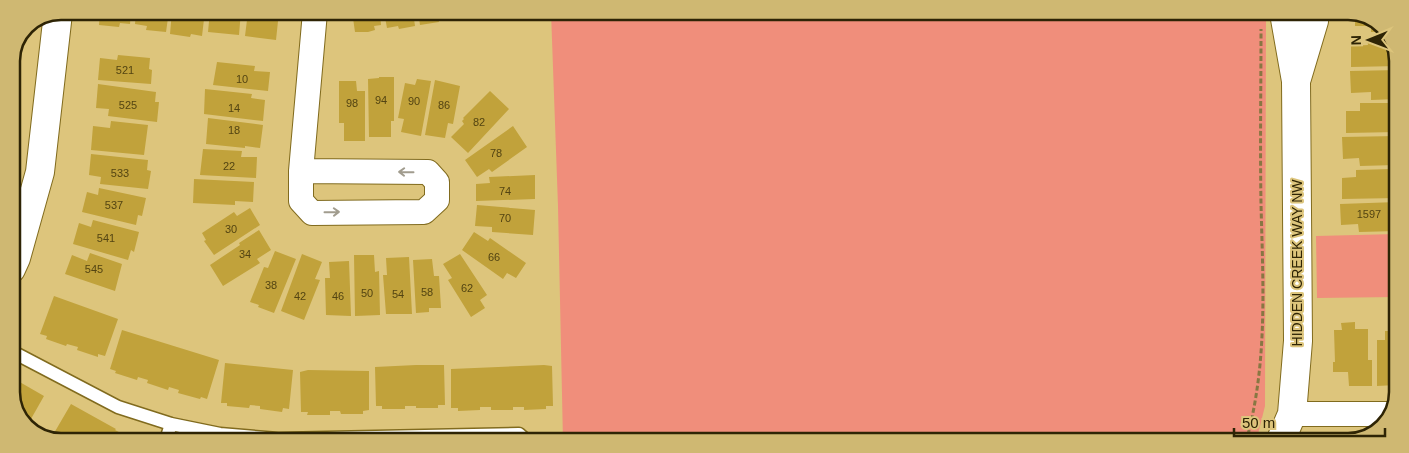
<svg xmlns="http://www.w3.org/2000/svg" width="1409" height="453" font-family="Arial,sans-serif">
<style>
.green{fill:#f08e7b}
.building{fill:#c1a23b}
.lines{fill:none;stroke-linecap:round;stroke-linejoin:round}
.lane-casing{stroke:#816b1e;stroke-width:15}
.street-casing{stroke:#816b1e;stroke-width:26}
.secondary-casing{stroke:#816b1e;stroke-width:30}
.path{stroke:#887742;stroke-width:3;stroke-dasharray:5 2.5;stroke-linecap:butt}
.lane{stroke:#fff;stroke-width:12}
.street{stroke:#fff;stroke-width:24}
.secondary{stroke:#fff;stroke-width:28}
.oneway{stroke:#a19c8e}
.labels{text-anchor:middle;stroke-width:4;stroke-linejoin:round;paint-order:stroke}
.number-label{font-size:11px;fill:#534412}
.street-label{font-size:14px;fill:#2e2405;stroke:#ddc57c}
.rim{fill:none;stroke:#2e2405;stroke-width:2.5}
</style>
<rect width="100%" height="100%" fill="#ddc57c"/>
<path class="green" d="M551,12L1266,13L1265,406L1256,442L563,441L558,206Z
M1397,234L1396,297L1317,298L1316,236Z"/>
<path class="building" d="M100,11H131L130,24L120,23L119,27L99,25Z
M136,11H169L166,32L146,30L147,26L135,24Z
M172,11H205L202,36L191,34L190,37L170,34Z
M210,11H241L239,35L208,32Z
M248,12H279L276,40L245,36Z
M348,12H380L381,25L374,26L375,30L368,32H355L353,18H349Z
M384,12H413L415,26L399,29L398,26L387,28Z
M418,12H448L449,16L438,18L439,22L420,25Z
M451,12H480L481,17L463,20L462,16L452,17Z
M1355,13H1361L1386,29L1387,32H1371V26H1355Z
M1367,37H1389L1398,58V66L1351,67V46L1368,45Z
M118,55L150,58L149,69L152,70L151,84L98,80L100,58L117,60Z
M217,62L255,66L254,71L270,72L268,91L213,85Z
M1398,70L1397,99L1371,100V92L1351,93L1350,71Z
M379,77H394V121H391V137H369L368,79L379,78Z
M417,79L431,81L421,136L401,132L404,119L398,118L405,83L415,85Z
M435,80L460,86L453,124L448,123L445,138L425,135Z
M339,81H356L357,91H365V141H344V123H339Z
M98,84L156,92L155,102H159L157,122L108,116L109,109L96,108Z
M205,89L252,94L251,98L265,100L263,121L204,114Z
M490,91L509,109L468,153L451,137L464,124L462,121L464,119L463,118Z
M1360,103H1397V132L1346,133V111H1360Z
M208,118L263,125L260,148L245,146V148L206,144Z
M111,121L148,125L144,155L91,150L93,126L110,128Z
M513,126L527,147L492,172L489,169L477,177L465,160Z
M1397,136L1396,165L1360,166L1359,158L1343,159L1342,137Z
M203,149L242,151L241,157H257L256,178L200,175Z
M91,154L148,160L147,170L151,171L148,189L100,184L101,177L89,175Z
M1392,169V184H1397V198L1342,199V178L1356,177V170Z
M535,175V199L476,201V184L490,183L489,177Z
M194,179L254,182L253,202L235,201V205L193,203Z
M99,188L146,198L142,216L138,215L136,225L82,212L87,192L98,195Z
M1397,202V231L1359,232L1358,224L1341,225L1340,204Z
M477,205L535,210L533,235L492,232V227L475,226Z
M250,208L260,225L214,255L204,241L206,240L202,233L234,212L237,216Z
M93,220L139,232L134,252L131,250L128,260L73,244L79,223L91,227Z
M259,230L271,250L257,259L260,263L223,286L210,265L240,245L239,243Z
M474,232L488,241L490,238L526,263L516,278L507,273L503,279L462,250Z
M275,251L296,259L274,313L258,307L259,305L250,302L264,267L268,268Z
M90,253L122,264L115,291L65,274L72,255L87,261Z
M302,254L322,262L315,279L320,280L304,320L281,311Z
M460,254L487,295L480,300L485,308L471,317L448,280L452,278L443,264Z
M354,255H374L375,272L379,271L380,315L355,316Z
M409,257L412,314H386L383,275H387L386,258Z
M432,259L434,276H439L441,308H429V312L416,313L413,260Z
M349,261L351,316L326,315L325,278H330L329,262Z
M54,296L118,319L105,356L98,354V357L77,350L78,347L67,344L66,346L46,339L47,336L40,334Z
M1355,322V329H1368V360H1372V386H1349L1348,372H1333V362H1335L1334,330H1342L1341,323Z
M122,330L219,360L207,399L201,397L200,399L178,393L179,390L169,387L168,390L147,383L148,380L138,377L137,380L115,373L116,371L110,369Z
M1385,331H1396V385L1377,386V340H1385Z
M225,363L293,370L289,409L283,408L282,412L260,409V406L250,405L249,408L227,406V403H221Z
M416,365H444L445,405H438V408H416V406H405V409H382V406H376L375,367Z
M544,365L552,366L553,406H546V409L524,410V407H513V410H491V407H480V410L458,411V408H451V369Z
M308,370L369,371V410L363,411V414H341L340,411H330V415H307L308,412H301L300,372Z
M11,377L44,396L27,426L22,422L11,395Z
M71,404L116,429L115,430L134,440H50Z"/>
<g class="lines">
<g class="lane-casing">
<path id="lane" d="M11,351L118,407L171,424L220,434L278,439L519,434L527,441
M166,440L171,424"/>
</g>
<g class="street-casing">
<path id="street" d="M301,171L428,172L437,182V200L424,212L312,213L301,201V171L315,12
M1292,414H1390"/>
</g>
<g class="secondary-casing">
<path id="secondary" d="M1297,78L1314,21L1315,13
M11,269L16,258L40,172L58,13
M1280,442L1292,414L1298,341L1296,81L1284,13"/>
</g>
<path class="path" d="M1246,442C1268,363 1263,285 1261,204C1260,145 1261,87 1261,29"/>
<use href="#lane" class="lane"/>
<use href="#street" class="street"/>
<use href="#secondary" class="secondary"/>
</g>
<defs><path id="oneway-shaft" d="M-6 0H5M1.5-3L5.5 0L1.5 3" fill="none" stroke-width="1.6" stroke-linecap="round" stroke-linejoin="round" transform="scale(1.25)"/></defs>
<g class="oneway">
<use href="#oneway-shaft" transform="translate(406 172) rotate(-179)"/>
<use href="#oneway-shaft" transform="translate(332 212) rotate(-1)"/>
</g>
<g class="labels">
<g class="number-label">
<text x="125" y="74">521</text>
<text x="242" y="83">10</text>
<text x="381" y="104">94</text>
<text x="414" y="105">90</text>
<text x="352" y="107">98</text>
<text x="128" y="109">525</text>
<text x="444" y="109">86</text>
<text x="234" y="112">14</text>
<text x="479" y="126">82</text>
<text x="234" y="134">18</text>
<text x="496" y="157">78</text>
<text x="229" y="170">22</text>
<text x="120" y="177">533</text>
<text x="505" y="195">74</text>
<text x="114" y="209">537</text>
<text x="1369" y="218">1597</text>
<text x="505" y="222">70</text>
<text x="231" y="233">30</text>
<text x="106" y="242">541</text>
<text x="245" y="258">34</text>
<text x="494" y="261">66</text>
<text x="94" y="273">545</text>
<text x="271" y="289">38</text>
<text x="467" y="292">62</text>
<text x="427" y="296">58</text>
<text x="367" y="297">50</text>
<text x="398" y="298">54</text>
<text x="300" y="300">42</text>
<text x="338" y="300">46</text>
</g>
<g class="street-label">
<text transform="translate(1297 263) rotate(-90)" y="5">HIDDEN CREEK WAY NW</text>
</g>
</g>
<path d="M0 0H1409V453H0ZM61 20H1348A41 41 0 0 1 1389 61V392A41 41 0 0 1 1348 433H61A41 41 0 0 1 20 392V61A41 41 0 0 1 61 20Z" fill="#cfb872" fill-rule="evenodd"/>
<path class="rim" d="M61 20H1348A41 41 0 0 1 1389 61V392A41 41 0 0 1 1348 433H61A41 41 0 0 1 20 392V61A41 41 0 0 1 61 20Z"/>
<g transform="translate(1369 40) rotate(269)" stroke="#ddc57c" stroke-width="4" paint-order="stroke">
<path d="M0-4L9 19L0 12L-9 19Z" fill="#2e2405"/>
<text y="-8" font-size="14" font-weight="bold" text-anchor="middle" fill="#2e2405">N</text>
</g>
<path d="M1234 428v8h151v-8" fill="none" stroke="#2e2405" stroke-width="2.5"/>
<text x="1242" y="428" font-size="15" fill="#2e2405" stroke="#ddc57c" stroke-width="4" paint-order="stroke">50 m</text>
</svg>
